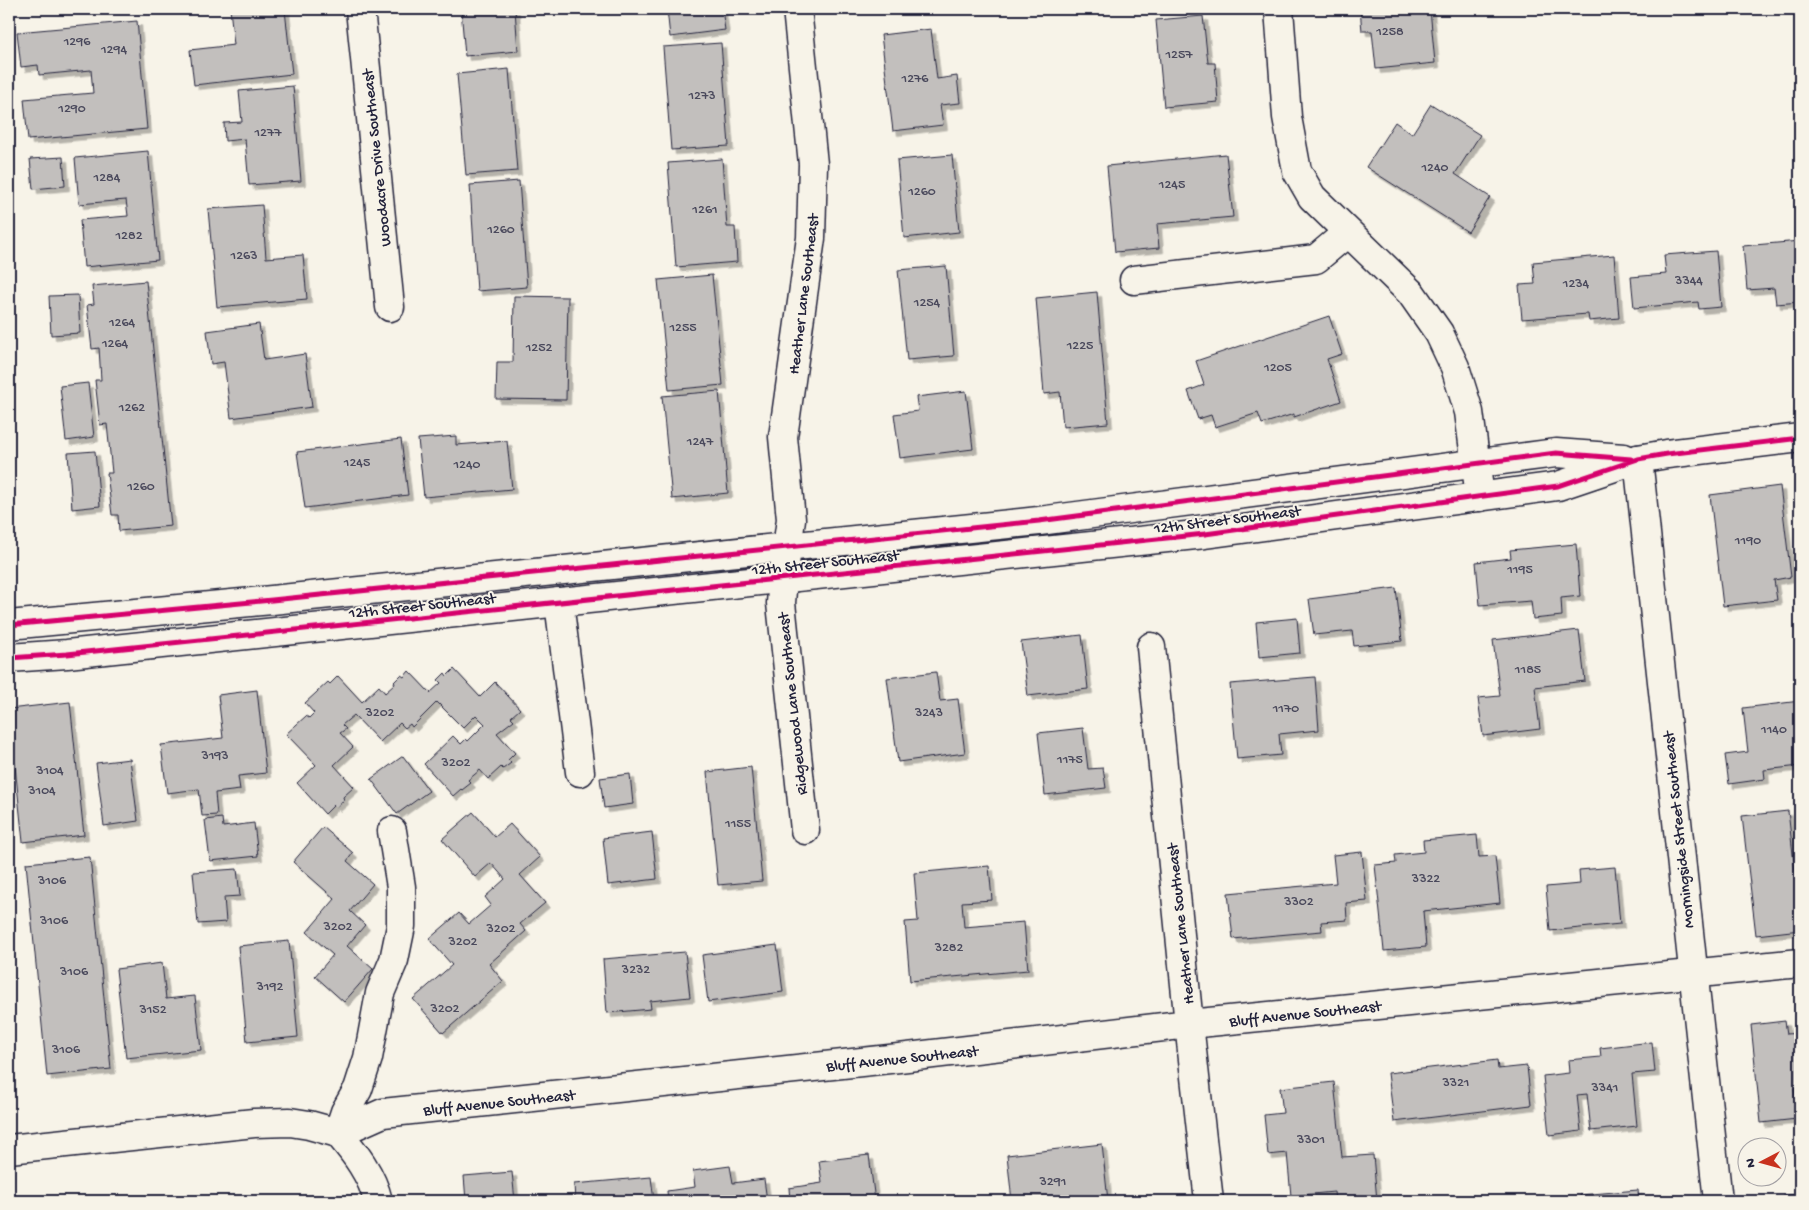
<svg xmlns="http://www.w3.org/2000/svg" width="1809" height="1210" font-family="'Gochi Hand',sans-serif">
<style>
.building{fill:#c2bfbd;stroke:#22223b;filter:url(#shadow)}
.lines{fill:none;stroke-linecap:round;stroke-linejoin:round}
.minor-casing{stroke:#22223b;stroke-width:31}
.major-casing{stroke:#22223b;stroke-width:31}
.minor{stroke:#f7f3e8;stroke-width:28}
.major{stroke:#f7f3e8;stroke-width:28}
.cycleway-casing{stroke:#f7f3e8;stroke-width:8}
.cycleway{stroke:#d6006c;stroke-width:5}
.labels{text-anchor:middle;stroke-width:4;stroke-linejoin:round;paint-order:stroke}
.number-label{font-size:14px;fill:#4a495c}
.street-label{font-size:16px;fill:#22223b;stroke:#f7f3e8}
</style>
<defs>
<filter id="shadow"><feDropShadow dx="4.5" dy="4.5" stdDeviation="0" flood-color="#0004"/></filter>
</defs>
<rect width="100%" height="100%" fill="#f7f3e8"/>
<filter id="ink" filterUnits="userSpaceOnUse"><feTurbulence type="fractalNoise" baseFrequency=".02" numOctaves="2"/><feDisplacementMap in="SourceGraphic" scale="10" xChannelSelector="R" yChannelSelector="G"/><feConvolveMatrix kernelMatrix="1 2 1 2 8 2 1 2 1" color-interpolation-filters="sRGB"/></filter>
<g filter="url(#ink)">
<path class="building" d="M230,9H268L269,11L285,10L292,74L194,85L190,50L234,45Z
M461,9H515L518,51L465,56Z
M667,9H722L725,30L670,37Z
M1360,9H1430L1435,63L1376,69L1372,31H1362Z
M1203,16L1208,63H1215L1218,102L1164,107L1156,20Z
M137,21L147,129L28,140L24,99L93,93L91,70L39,75L38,65L21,67L17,32Z
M931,29L937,79L957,76L960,103L940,105L943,125L893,131L881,35Z
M721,43L729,146L671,150L663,47Z
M509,69L517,171L466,175L457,74Z
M293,86L301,181L249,185L245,139L225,141L224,123L242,122L239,91Z
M1431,104L1480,135L1455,174L1490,197L1468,232L1366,167L1395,122L1412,134Z
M148,151L158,260L84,267L80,220L128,216L126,200L79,204L75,158Z
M1226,154L1233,217L1157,224L1159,248L1115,252L1107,166Z
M952,155L959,232L904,238L897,160Z
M63,157L65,186L33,189L30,159Z
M722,159L727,227H735L737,262L676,267L668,163Z
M519,181L527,287L477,291L470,185Z
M262,205L266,258L303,255L307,299L217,307L208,209Z
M1800,241V302L1776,304L1774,288L1747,290L1743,246Z
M1716,251L1721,307L1699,309L1698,302L1634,308L1631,277L1666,274L1664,255Z
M1614,255L1619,318L1589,321L1588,314L1522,319L1519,285L1535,284L1533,262Z
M946,266L954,356L907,360L898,270Z
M712,275L723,385L669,390L658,280Z
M146,281L171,526L119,531L118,515H112L107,473H112L107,424L100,425L95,380H101L99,348L92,349L87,305L94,304L92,286Z
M1097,292L1108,423L1063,427L1060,392L1044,394L1036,298Z
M78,295L80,333L51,335L49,296Z
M514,296L568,297L566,400L496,399L497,362H513Z
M1329,316L1342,354L1327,359L1341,401L1294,417V414L1262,424L1258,413L1215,427L1211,415L1198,419L1188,391L1204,385L1196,361Z
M259,324L264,360L305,354L312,407L231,418L224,362L211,364L207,331Z
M88,383L94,437L66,441L60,386Z
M719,391L728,493L672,499L662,396Z
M966,391L973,449L900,458L894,414L918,411L916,397Z
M456,436V445L507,441L512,489L424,497L418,439Z
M401,439L408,495L305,508L297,452Z
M95,451L100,506L72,509L68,453Z
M1780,486L1791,577L1774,580L1777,600L1723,606L1710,495Z
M1576,544L1580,596L1561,598L1562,616L1533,619L1531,601L1480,605L1476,562L1511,558L1510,550Z
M1396,588L1402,641L1354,646L1352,631L1314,635L1309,599Z
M1297,618L1300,653L1259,657L1256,622Z
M1579,630L1585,681L1535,687L1540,729L1483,736L1478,698L1500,696L1493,640Z
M1082,635L1088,689L1028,696L1021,642Z
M454,669L480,697L495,682L520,709L511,717L514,720L497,733L515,753L508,760L511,763L503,769L501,767L488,779L480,770L468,780L471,783L462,790L461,789L453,796L424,764L453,736L461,744L466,739L468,741L485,724L476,715L463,728L437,702L412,727L410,724L405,728L400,723L380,742L354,715L342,725L346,729L340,733L353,747L334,765L354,787L343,797L344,800L336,807L334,805L325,814L297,783L316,765L286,734L306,716L309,718L314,713L305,703L328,682L330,684L338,676L362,702L379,686L385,693L395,684L394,682L401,675L404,677L409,671L430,693L441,683L438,680L445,673L447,676Z
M936,672L940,701L958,699L965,753L898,762L887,678Z
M1315,677L1319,730L1279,734L1281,755L1237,759L1230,684Z
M257,690L266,773L238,776L240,790L215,793L217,815L202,816L199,789L167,793L161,745L223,738L218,695Z
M1800,701V766L1764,770L1765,779L1729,784L1725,755L1748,752L1743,708Z
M70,702L84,835L23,842L9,709Z
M1083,728L1088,769L1103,768L1106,788L1045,795L1038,733Z
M403,756L429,791L397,814L371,779Z
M130,759L138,821L104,826L96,763Z
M751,767L762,881L718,885L707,772Z
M630,774L633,804L604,808L600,778Z
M1788,811L1800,915V930L1756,935L1742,816Z
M473,812L495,837L510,824L540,857L520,875L545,903L520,924L526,931L489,964L503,981L443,1033L413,999L452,965L429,939L459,913L469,924L491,905L485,897L505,879L491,863L475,877L442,839Z
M222,818L223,827L254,823L258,856L210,861L205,820Z
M323,827L353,853L347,861L373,884L350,911L365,925L347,946L373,969L344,1002L315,976L333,955L307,932L335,899L293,862Z
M652,832L657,879L608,885L603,838Z
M1477,835L1479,857L1495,856L1500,903L1423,911L1426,947L1384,951L1375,865L1396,863L1395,855L1424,852L1423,840Z
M1362,852L1367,901L1346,903L1347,920L1321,922L1322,931L1233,939L1228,893L1336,883L1333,855Z
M90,857L111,1069L47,1076L26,863Z
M989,866L992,900L962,902L964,927L1024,922L1028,970L910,981L905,922L918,921L914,873Z
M1615,867L1620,924L1550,931L1546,887L1580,884L1579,870Z
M237,869L240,896L224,897L226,922L198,924L193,872Z
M289,941L298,1037L247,1042L238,946Z
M777,945L783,992L708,1002L702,955Z
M685,952L690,997L650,1001L651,1009L607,1013L603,959Z
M162,963L166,999L195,996L201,1050L126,1058L116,969Z
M1785,1021L1787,1034L1800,1033V1088H1794L1797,1119L1761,1123L1751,1025Z
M1652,1042L1655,1072L1632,1074L1637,1126L1591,1131L1587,1094L1577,1095L1581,1131L1549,1135L1543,1076L1569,1073L1568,1060L1601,1057L1600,1048Z
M1497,1060L1498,1069L1527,1066L1531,1105L1394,1122L1388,1073Z
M1334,1082L1342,1157L1373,1155L1377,1201H1335L1334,1192L1291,1196L1287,1153L1268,1155L1264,1115L1283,1113L1280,1088Z
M1102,1144L1108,1201H1012L1007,1155Z
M869,1155L875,1201H790L789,1188L822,1183L819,1161Z
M730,1166L733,1183L764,1179L767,1201H668L667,1191L695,1187L693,1171Z
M512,1172L515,1201H466L464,1176Z
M651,1177L654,1201H575L574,1184Z
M1638,1190L1639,1201H1581L1580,1195Z
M1800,1194V1201H1785L1784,1195Z"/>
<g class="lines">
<g class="minor-casing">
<path id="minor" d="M360,9L390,307
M797,9L813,164L811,238L783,437L791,519L783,578L781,603L805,830
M1279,9L1287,117L1297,171L1312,197L1411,293L1439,333L1455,367L1469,412L1480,497
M1134,280L1316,259L1348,232
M1638,459L1718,1201
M559,602L580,772
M1151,647L1189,1024L1209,1201
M338,1133L345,1112L358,1089L368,1058L380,993L394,960L401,926V887L392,831
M338,1133C355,1153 372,1175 378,1201
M9,1149L254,1123L290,1122L309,1125L338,1133L383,1113L899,1058L1189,1024L1800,963"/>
</g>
<g class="major-casing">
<path id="major" d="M9,625L272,600L1039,521L1556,453L1624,458
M9,658L67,654L1205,534L1558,486L1638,459L1667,454L1800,438"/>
</g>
<use href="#minor" class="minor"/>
<use href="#major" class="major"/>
<g class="cycleway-casing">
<path id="cycleway" d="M9,625L272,600L1039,521L1556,453L1631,459
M9,658L67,654L1205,534L1558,486L1638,459L1667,454L1800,438"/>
</g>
<use href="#cycleway" class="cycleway"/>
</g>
</g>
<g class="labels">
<g class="number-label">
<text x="1390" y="35">1258</text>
<text x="77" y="45">1296</text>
<text x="114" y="53">1294</text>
<text x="1179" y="58">1257</text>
<text x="915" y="82">1276</text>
<text x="702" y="99">1273</text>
<text x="72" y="112">1290</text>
<text x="268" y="136">1277</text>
<text x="1435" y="171">1240</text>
<text x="107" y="181">1284</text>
<text x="1172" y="188">1245</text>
<text x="922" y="195">1260</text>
<text x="705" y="213">1261</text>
<text x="501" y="233">1260</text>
<text x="129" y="239">1282</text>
<text x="244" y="259">1263</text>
<text x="1689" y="284">3344</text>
<text x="1576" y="287">1234</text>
<text x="927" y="306">1254</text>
<text x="122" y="326">1264</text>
<text x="683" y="331">1255</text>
<text x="115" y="347">1264</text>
<text x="1080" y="349">1225</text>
<text x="539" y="351">1252</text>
<text x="1278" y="371">1205</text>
<text x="132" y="411">1262</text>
<text x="700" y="445">1247</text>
<text x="357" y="466">1245</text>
<text x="467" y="468">1240</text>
<text x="141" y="490">1260</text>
<text x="1748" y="544">1190</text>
<text x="1520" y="573">1195</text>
<text x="1528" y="673">1185</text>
<text x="1286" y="712">1170</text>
<text x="380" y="716">3202</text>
<text x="929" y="716">3243</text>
<text x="1774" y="733">1140</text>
<text x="215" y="759">3193</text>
<text x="1070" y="763">1175</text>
<text x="456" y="766">3202</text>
<text x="50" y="774">3104</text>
<text x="42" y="794">3104</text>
<text x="738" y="827">1155</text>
<text x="1426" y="882">3322</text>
<text x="52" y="884">3106</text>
<text x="1299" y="905">3302</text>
<text x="54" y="924">3106</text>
<text x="338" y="930">3202</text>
<text x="501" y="932">3202</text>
<text x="463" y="945">3202</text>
<text x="949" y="951">3282</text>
<text x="636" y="973">3232</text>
<text x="74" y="975">3106</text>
<text x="270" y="990">3192</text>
<text x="445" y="1012">3202</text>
<text x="153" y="1013">3152</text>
<text x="66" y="1053">3106</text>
<text x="1456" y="1086">3321</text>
<text x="1605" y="1091">3341</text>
<text x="1311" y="1143">3301</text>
<text x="1053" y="1185">3291</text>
</g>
<g class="street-label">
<text transform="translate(375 158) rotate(-96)" y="6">Woodacre Drive Southeast</text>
<text transform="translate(802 294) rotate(-83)" y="6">Heather Lane Southeast</text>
<text transform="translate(1227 518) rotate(-7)" y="6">12th Street Southeast</text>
<text transform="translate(825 561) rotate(-6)" y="6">12th Street Southeast</text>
<text transform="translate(422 604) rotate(-6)" y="6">12th Street Southeast</text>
<text transform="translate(791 704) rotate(-96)" y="6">Ridgewood Lane Southeast</text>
<text transform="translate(1677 830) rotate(-96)" y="6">Morningside Street Southeast</text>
<text transform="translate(1179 924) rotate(-96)" y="6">Heather Lane Southeast</text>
<text transform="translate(1305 1012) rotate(-6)" y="6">Bluff Avenue Southeast</text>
<text transform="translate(902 1057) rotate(-6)" y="6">Bluff Avenue Southeast</text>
<text transform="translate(499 1101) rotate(-6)" y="6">Bluff Avenue Southeast</text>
</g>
</g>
<rect width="1809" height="1210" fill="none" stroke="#f7f3e8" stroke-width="30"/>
<rect x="15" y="15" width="1779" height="1180" fill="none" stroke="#22223b" stroke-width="2" filter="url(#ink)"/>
<g transform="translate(1762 1162) rotate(264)"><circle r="24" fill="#f7f3e8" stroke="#a29fa3"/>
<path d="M0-4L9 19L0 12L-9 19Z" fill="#c8321e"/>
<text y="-8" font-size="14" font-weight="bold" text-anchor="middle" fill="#22223b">N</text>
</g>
</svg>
